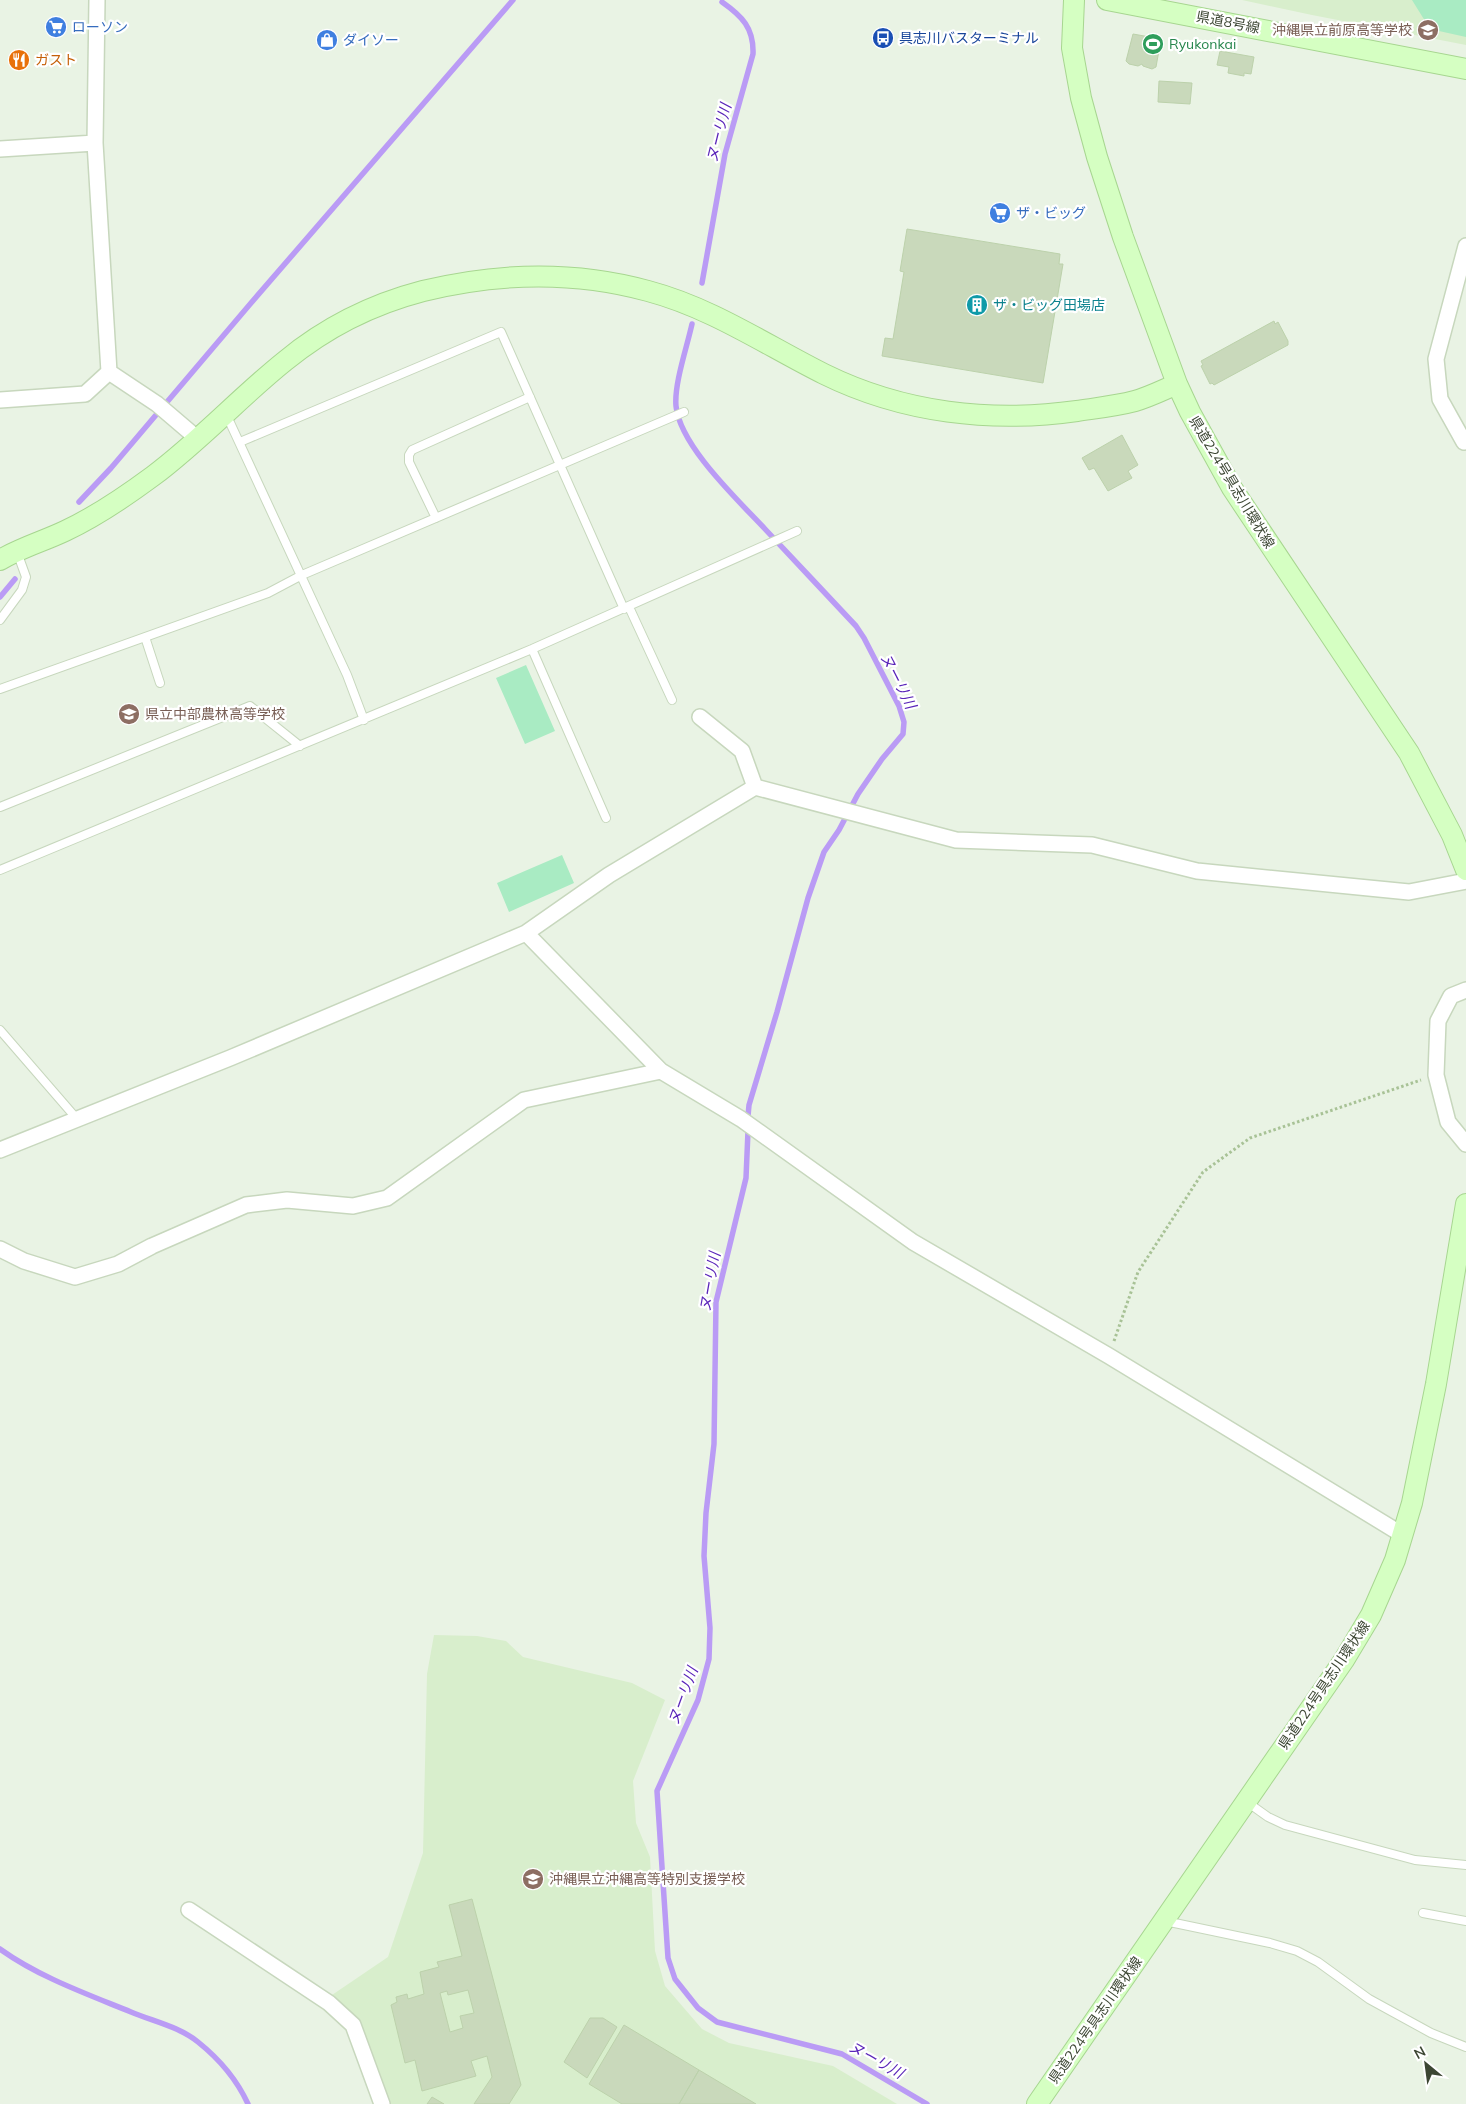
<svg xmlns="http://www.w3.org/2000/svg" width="1466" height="2104" font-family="Mulish,'Noto Sans JP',sans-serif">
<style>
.education{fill:#d8eecc}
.green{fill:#a9ebc3}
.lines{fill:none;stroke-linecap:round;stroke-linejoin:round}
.stream{stroke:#ba9bf5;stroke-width:5.5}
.building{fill:#c9d9bb;stroke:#bcd1ab;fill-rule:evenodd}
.lane-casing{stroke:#c7d7bd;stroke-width:10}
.street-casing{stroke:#c7d7bd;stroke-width:18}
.secondary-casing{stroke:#a7d690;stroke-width:22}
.path{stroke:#a8c296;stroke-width:3;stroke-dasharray:2.5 2.5;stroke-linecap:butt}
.lane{stroke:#fff;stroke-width:8}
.street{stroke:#fff;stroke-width:15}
.secondary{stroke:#d5ffc2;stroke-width:20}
.labels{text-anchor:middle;stroke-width:4.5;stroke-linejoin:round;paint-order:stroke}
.street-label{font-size:14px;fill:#3c4633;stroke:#fff}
.shop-label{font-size:14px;fill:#366cbe;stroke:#fff;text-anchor:start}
.education-label{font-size:14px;fill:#785e54;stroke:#fff;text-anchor:start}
.transit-label{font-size:14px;fill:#164399;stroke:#fff;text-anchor:start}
.leisure-label{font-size:14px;fill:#27864d;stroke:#fff;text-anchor:start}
.food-label{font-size:14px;fill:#c56008;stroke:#fff;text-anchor:start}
.culture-label{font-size:14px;fill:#0d838f;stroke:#fff;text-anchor:start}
.water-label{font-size:15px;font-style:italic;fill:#5a25b9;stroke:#fff}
</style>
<rect width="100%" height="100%" fill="#e9f3e4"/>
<path class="education" d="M1242,0H1466V45L1312,15Z
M434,1635L477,1636L506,1641L523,1657L632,1683L665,1700L633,1781L636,1823L650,1857L655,1951L665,1986L702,2029L729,2043L833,2066L897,2104H388L363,2032L332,1995L388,1957L423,1853L427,1674Z"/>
<path class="green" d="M1412,0H1466V37L1430,29Z
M526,665L555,731L525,744L496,678Z
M562,855L574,883L509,912L497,883Z"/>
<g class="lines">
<path class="stream" d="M702,283L725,154L753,54C754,28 742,16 722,2
M692,324C687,347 674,384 676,406C680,446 738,500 765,529C795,561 826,594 856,626L864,638L899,706L904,722L903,734L882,759L858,794L839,830L824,852L808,898L777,1012L749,1105L748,1116
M79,502L111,468L251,303L513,0
M0,597L15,579
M748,1131L746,1178L716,1302L714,1444L706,1513L704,1556L710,1628L709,1659L698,1700L657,1791L668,1958L675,1979L698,2008L717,2022L842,2054L927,2104
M0,1949C39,1977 87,1994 131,2012C152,2021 180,2027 198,2042C218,2058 237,2080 248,2104"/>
</g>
<path class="building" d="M1133,34L1161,39L1156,67L1152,69L1143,66L1142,64L1138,66L1129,64L1126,61Z
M1220,51L1254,57L1251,74L1244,73V76L1228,73L1229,67L1217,65Z
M1159,81L1192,83L1190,104L1158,102Z
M907,229L1060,254L1059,264H1063L1043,383L882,356L885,338L893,339L904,272L900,271Z
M1274,321L1275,324L1278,322L1288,341V345L1214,385L1212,383L1210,384L1201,366L1203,365L1201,361Z
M1122,435L1138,465L1128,471L1132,478L1108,491L1094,468L1089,470L1082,458Z
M472,1899L521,2085L509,2104H474L492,2077L487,2056L471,2061L476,2076L422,2091L415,2060L405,2063L391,2005L397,2002L396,1997L407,1994L408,1999L424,1994L420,1972L439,1967L437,1962L462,1956L449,1905ZM468,1990L474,2013L460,2016L463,2028L450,2032L440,1993L447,1991L448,1995Z
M590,2018H603L617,2027L587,2078L564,2062Z
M624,2025L699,2070L679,2104H622L589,2084Z
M699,2070L756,2104H679Z
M432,2097L444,2104H427Z"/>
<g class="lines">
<g class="lane-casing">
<path id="lane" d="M226,414L347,675L364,720
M240,442L501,332L624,609
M436,518L409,462V455L412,450L530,397
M629,607L672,700
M0,620L22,590L26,577L17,552
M145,637L160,683
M532,649L606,818
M0,689L268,593L302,575L684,412
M0,807L250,706L300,746
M0,870L532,649L797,531
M0,1030L77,1119
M1247,1802L1268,1817L1285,1825L1415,1860L1466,1865
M1423,1913L1466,1921
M1165,1921L1270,1943L1297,1951L1318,1962L1369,1999L1431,2033L1466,2047"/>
</g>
<g class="street-casing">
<path id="street" d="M95,143L97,0
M0,149L95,143L109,372L157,404L198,439
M0,400L85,394L109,372
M1464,442L1440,399L1436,359L1466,246
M700,717L742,751L755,787
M526,933L661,1071L741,1119L913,1242L1109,1356L1403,1535
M1466,990L1451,996L1438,1021L1436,1075L1448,1122L1466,1144
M0,1150L230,1058L526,933L609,875L755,787L956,840L1092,845L1197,871L1409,892L1466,881
M0,1249L24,1261L75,1277L118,1264L152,1246L246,1205L287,1200L353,1206L387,1198L524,1100L661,1071
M189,1910L329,2003L353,2025L382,2104"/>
</g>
<g class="secondary-casing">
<path id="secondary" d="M1074,0L1072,48L1081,98L1097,157L1123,237L1177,384L1190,412L1232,488L1409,753L1452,835L1466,870
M1107,0L1466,69
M0,560C20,548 44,541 65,531C95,517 126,496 153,476C200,441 240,397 285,361C325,328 373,304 423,291C497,273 575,271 648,291C712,308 766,345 824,374C903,413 991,423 1077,411C1097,408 1116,406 1135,401C1149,397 1163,390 1177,384
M1037,2104L1344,1660L1371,1615L1395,1560L1412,1503L1436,1384L1466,1204"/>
</g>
<path class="path" d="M1114,1341L1138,1272L1203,1172L1250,1138L1421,1080"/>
<use href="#lane" class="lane"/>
<use href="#street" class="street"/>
<use href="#secondary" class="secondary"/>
</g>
<defs>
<g id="supermarket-disc" transform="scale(1.125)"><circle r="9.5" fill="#3f7fe0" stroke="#fff"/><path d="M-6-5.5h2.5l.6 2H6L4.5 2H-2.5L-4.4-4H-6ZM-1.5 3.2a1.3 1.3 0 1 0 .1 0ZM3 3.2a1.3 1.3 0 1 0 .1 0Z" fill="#fff"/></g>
<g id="school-disc" transform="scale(1.125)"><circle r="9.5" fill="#8d6e63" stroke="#fff"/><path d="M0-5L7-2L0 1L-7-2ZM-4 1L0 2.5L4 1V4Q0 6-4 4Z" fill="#fff"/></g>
<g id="bus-disc" transform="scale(1.125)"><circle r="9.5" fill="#1a4fb4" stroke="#fff"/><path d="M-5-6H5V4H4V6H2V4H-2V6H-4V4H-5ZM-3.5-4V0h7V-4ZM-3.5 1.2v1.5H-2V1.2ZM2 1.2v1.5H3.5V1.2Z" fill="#fff"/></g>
<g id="shop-disc" transform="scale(1.125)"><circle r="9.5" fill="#3f7fe0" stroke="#fff"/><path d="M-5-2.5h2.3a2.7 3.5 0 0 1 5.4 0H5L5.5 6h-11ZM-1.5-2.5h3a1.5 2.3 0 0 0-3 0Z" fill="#fff"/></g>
<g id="stadium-disc" transform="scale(1.125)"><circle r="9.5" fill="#2e9e5b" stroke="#fff"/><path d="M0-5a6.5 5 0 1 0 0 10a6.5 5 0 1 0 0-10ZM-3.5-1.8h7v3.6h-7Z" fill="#fff"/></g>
<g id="restaurant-disc" transform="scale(1.125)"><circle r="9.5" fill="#e8710a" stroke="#fff"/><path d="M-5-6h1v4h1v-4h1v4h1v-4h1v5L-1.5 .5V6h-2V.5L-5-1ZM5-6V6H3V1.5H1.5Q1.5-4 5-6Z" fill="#fff"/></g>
<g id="building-disc" transform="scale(1.125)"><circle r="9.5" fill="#0f9aa8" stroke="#fff"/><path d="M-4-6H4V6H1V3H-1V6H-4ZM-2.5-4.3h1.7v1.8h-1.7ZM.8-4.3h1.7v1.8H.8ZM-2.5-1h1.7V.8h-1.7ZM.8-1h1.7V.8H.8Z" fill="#fff"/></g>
</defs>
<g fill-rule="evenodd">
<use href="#supermarket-disc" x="56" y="27"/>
<use href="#school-disc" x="1428" y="30"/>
<use href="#bus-disc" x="883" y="38"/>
<use href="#shop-disc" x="327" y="40"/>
<use href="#stadium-disc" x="1153" y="44"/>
<use href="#restaurant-disc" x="19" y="60"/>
<use href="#supermarket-disc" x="1000" y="213"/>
<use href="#building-disc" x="977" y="305"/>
<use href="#school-disc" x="129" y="714"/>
<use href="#school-disc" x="533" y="1879"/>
</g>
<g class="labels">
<g class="street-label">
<text transform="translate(1228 22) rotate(11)" y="5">県道8号線</text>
<text transform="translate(1232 482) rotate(59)" y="5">県道224号具志川環状線</text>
<text transform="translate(1324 1685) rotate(-56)" y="5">県道224号具志川環状線</text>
<text transform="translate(1095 2020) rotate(-55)" y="5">県道224号具志川環状線</text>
</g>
<g class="shop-label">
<text x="72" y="32">ローソン</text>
<text x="343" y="45">ダイソー</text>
<text x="1016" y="218">ザ・ビッグ</text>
</g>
<g class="education-label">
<text x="1412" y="35" text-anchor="end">沖縄県立前原高等学校</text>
<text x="145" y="719">県立中部農林高等学校</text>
<text x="549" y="1884">沖縄県立沖縄高等特別支援学校</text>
</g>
<g class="transit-label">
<text x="899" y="43">具志川バスターミナル</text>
</g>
<g class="leisure-label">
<text x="1169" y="49">Ryukonkai</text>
</g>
<g class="food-label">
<text x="35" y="65">ガスト</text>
</g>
<g class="culture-label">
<text x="993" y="310">ザ・ビッグ田場店</text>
</g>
<g class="water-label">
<text transform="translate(719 133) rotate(-76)" y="5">ヌーリ川</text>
<text transform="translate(898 681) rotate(63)" y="5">ヌーリ川</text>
<text transform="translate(710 1282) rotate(-80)" y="5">ヌーリ川</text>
<text transform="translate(683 1696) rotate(-70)" y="5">ヌーリ川</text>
<text transform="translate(876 2060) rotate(29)" y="5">ヌーリ川</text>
</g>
</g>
<g transform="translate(1426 2064) rotate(331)" stroke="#ffffff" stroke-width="4" paint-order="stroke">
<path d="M0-4L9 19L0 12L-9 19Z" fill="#3c4633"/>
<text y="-8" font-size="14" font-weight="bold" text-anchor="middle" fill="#3c4633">N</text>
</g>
</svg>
